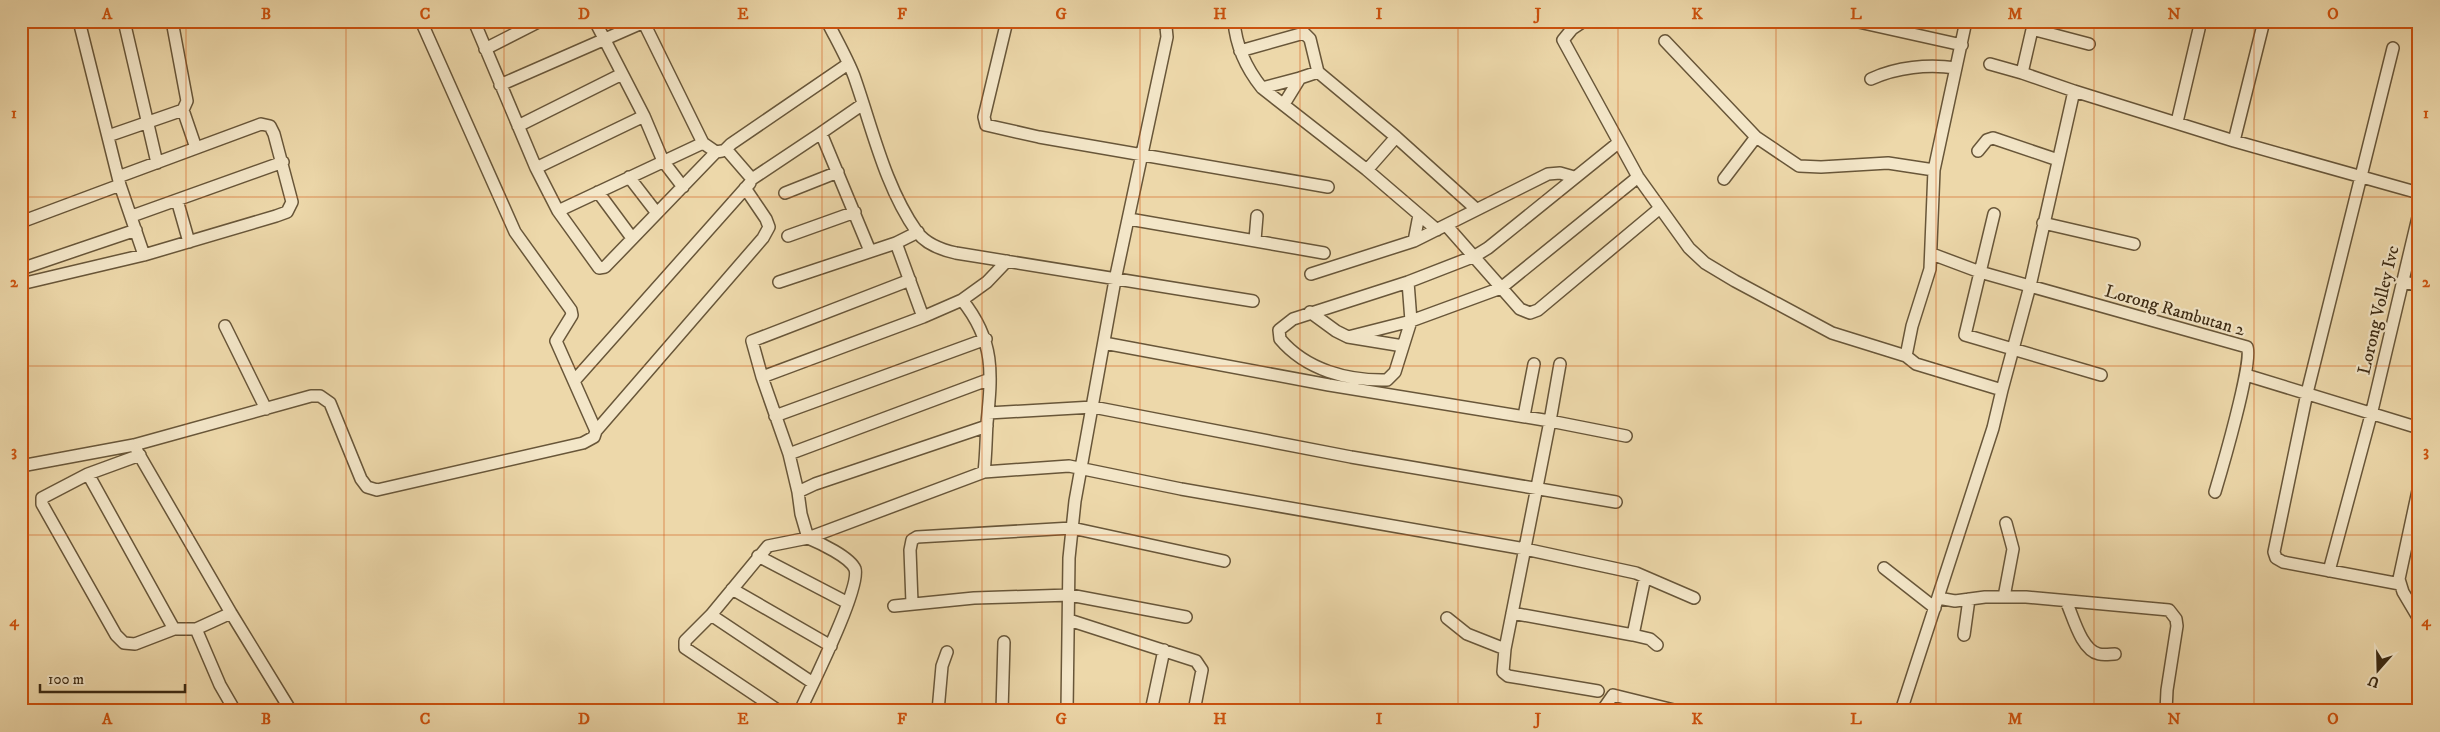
<svg xmlns="http://www.w3.org/2000/svg" width="2440" height="732" font-family="'IM FELL DW Pica',serif">
<style>
.lines{fill:none;stroke-linecap:round;stroke-linejoin:round}
.minor-casing{stroke:#685639;stroke-width:14}
.minor{stroke:#f3e6c8;stroke-width:11}
.grid{fill:none;stroke:#ce520d;stroke-width:1;stroke-opacity:0.55}
.labels{text-anchor:middle;stroke-width:4.5;stroke-linejoin:round;paint-order:stroke}
.street-label{font-size:18px;fill:#3c2a13;stroke:#f3e6c8}
.neatline{fill:none;stroke:#ce520d;stroke-width:2}
.grid-label{font-size:16px;text-anchor:middle;font-weight:bold;fill:#ce520d}
</style>
<rect width="100%" height="100%" fill="#edd8aa"/>
<filter id="stains"><feTurbulence type="fractalNoise" baseFrequency=".004" numOctaves="4"/><feColorMatrix values="0 0 0 0 .2 0 0 0 0 .09 0 0 0 0 .02 0 0 0 .5 -.17"/></filter>
<radialGradient id="worn" r=".72"><stop offset=".6" stop-color="#630" stop-opacity="0"/><stop offset="1" stop-color="#630" stop-opacity=".3"/></radialGradient>
<g class="lines">
<g class="minor-casing">
<path id="minor" d="M124,21L157,163
M474,21L536,168L558,211L599,268L605,267L716,152
M595,21L644,116L663,161L683,187
M643,21L703,143
M827,21C836,39 847,58 854,76C872,127 885,187 917,232C926,244 942,250 956,253L1253,301
M1007,21L984,117L986,125L1039,137L1328,187
M1234,21C1236,47 1246,68 1262,88L1367,170L1437,230
M1584,21L1572,29L1563,40L1638,177L1689,248L1705,263L1735,281L1832,333L1906,356
M1854,21L1962,45
M2034,21L2022,73L2074,91
M2032,29L2089,44
M1665,41L1756,137L1799,166L1821,167L1888,163L1934,170
M2393,48L2307,393L2274,552L2276,558L2283,562L2400,584
M485,49L540,21
M1240,51L1304,33L1310,39L1318,72
M1990,64L2022,73
M1871,79C1897,67 1928,64 1956,68
M500,85L644,22
M1262,88L1300,78
M863,104L821,133L870,251
M1284,104L1300,78L1318,72L1396,137L1476,209
M183,110L196,148
M2177,122L2199,29
M518,126L622,74
M821,133L752,179L726,149L731,144L848,64
M108,136L183,110L187,101L172,21
M2234,141L2264,21
M1978,151L1987,140L1993,138L2058,160
M536,168L644,116
M1367,170L1396,137
M629,177L656,212
M1724,179L1756,137
M120,185L144,255
M598,192L632,238
M785,193L838,172
M177,200L189,242
M558,211L703,143L716,152L722,151
M1994,214L1965,335L2101,375
M132,216L283,162
M1129,219L1324,253
M21,222L120,185L79,21
M2043,223L2134,244
M1446,225L1520,309L1530,313L1538,310L1660,208
M918,232L896,243L923,317
M788,236L855,212
M1255,240L1257,216
M1414,241L1419,215
M1932,254L1980,272L2247,347C2254,360 2221,472 2215,492
M21,269L136,230
M1311,274L1414,241L1548,174L1560,173L1574,177
M2402,281L2419,286
M779,282L896,243
M1408,282L1411,321L1395,372L1387,380C1348,381 1306,370 1280,339L1279,330L1293,319L1408,282L1475,256L1488,248L1618,143
M21,284L144,255L276,216L287,212L292,202L274,134L270,126L261,124L118,177
M962,300C995,341 992,373 987,423C986,439 986,456 984,472
M1310,312L1336,331L1348,337L1403,346
M225,326L266,409
M1348,337L1411,321L1501,288L1638,177
M1104,343L1329,385L1550,421L1505,649L1503,672L1508,676L1598,691
M1560,364L1550,421L1626,436
M2246,375L2419,428
M762,377L923,317L962,300L987,282L1007,261
M574,381L750,183
M2002,390L2030,286L2074,91L2234,141L2419,193
M988,413L1093,407L1351,457L1616,502
M775,416L986,339
M1524,416L1534,364
M596,431L763,238L769,227L766,219L745,188
M137,451L231,613L291,711
M789,454L990,379
M140,455L88,474L42,498V504L116,635L124,643L135,644L174,629H196L231,613
M21,466L134,445L311,396H320L330,403L361,479L367,487L377,490L583,443L594,437L596,431L556,341L572,315L571,310L515,232L421,21
M88,474L174,629
M2419,486L2399,579L2403,592L2419,619
M798,492L789,454L762,377L752,341L910,280
M758,556L848,603
M1884,568L1935,608
M2329,571L2371,415L2419,213
M732,589L831,646
M2004,597L2013,549L2006,523
M1938,598L1955,601L1985,597H2026L2169,610L2176,619L2177,626L2167,690L2166,711
M2066,601C2073,616 2081,650 2099,654C2104,655 2111,654 2115,654
M912,603L910,550L912,540L917,537L1072,528L1224,561
M894,606L974,598L1070,595L1186,617
M1512,613L1633,635L1650,639L1657,645
M711,615L813,683
M1447,618L1467,634L1505,649
M1069,620L1196,661L1202,670L1194,711
M196,629L220,685L235,711
M1633,635L1645,577
M1964,635L1969,599
M779,711L685,648V641L711,615L768,546L808,538L984,472L1069,466L1181,489L1525,549L1636,573L1694,598
M800,711C810,689 861,588 855,569C850,557 820,543 808,538L801,514L798,492L815,484L987,426
M938,711L942,666L947,652
M1002,711L1004,642
M1067,711L1069,558L1075,501L1115,280L1167,37L1166,27L1161,21
M1151,711L1164,650
M1602,711L1613,695L1678,711
M1901,711L1993,428L2002,390L1916,364L1906,356L1912,326L1930,269L1934,170L1966,21"/>
</g>
<use href="#minor" class="minor"/>
</g>
<path class="grid" d="M186,21V711M346,21V711M504,21V711M664,21V711M822,21V711M982,21V711M1140,21V711M1300,21V711M1458,21V711M1618,21V711M1776,21V711M1936,21V711M2094,21V711M2254,21V711M21,197H2419M21,366H2419M21,535H2419"/>
<g class="labels">
<g class="street-label">
<text transform="translate(2175 310) rotate(16)" y="6">Lorong Rambutan 2</text>
<text transform="translate(2378 310) rotate(-77)" y="6">Lorong Volley Ivc</text>
</g>
</g>
<rect width="2440" height="732" fill="none" stroke="#edd8aa" stroke-width="55"/>
<g transform="translate(2378 670) rotate(200)" stroke="#f3e6c8" stroke-width="4" paint-order="stroke">
<path d="M0-4L9 19L0 12L-9 19Z" fill="#3c2a13"/>
<text y="-8" font-size="14" font-weight="bold" text-anchor="middle" fill="#3c2a13">U</text>
</g>
<path d="M40 684v8h145v-8" fill="none" stroke="#3c2a13" stroke-width="2.5"/>
<text x="48" y="684" font-size="15" fill="#3c2a13" stroke="#f3e6c8" stroke-width="4" paint-order="stroke">100 m</text>
<rect x="28" y="28" width="2384" height="676" class="neatline"/>
<g class="grid-label">
<text x="107" y="19">A</text>
<text x="266" y="19">B</text>
<text x="425" y="19">C</text>
<text x="584" y="19">D</text>
<text x="743" y="19">E</text>
<text x="902" y="19">F</text>
<text x="1061" y="19">G</text>
<text x="1220" y="19">H</text>
<text x="1379" y="19">I</text>
<text x="1538" y="19">J</text>
<text x="1697" y="19">K</text>
<text x="1856" y="19">L</text>
<text x="2015" y="19">M</text>
<text x="2174" y="19">N</text>
<text x="2333" y="19">O</text>
<text x="14" y="118">1</text>
<text x="2426" y="118">1</text>
<text x="14" y="287">2</text>
<text x="2426" y="287">2</text>
<text x="14" y="456">3</text>
<text x="2426" y="456">3</text>
<text x="14" y="626">4</text>
<text x="2426" y="626">4</text>
<text x="107" y="724">A</text>
<text x="266" y="724">B</text>
<text x="425" y="724">C</text>
<text x="584" y="724">D</text>
<text x="743" y="724">E</text>
<text x="902" y="724">F</text>
<text x="1061" y="724">G</text>
<text x="1220" y="724">H</text>
<text x="1379" y="724">I</text>
<text x="1538" y="724">J</text>
<text x="1697" y="724">K</text>
<text x="1856" y="724">L</text>
<text x="2015" y="724">M</text>
<text x="2174" y="724">N</text>
<text x="2333" y="724">O</text>
</g>
<rect width="100%" height="100%" filter="url(#stains)"/>
<rect width="100%" height="100%" fill="url(#worn)"/>
</svg>
